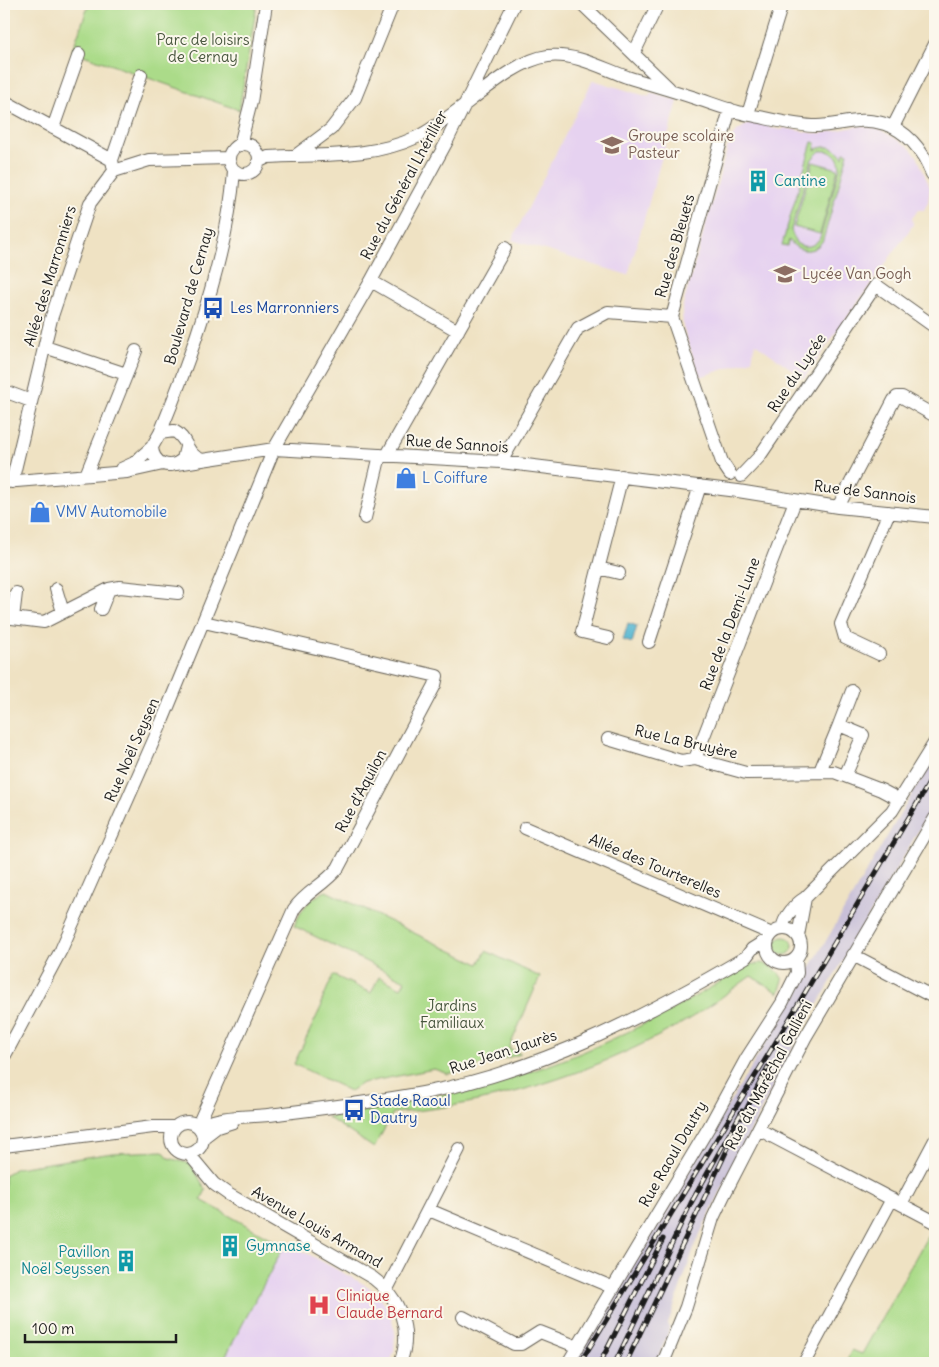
<svg xmlns="http://www.w3.org/2000/svg" width="939" height="1367" font-family="Delius,sans-serif">
<style>
.built{fill:#e6d2f0}
.industrial{fill:#c8bfd8}
.green{fill:#abdb89;stroke:#647c52;fill-rule:evenodd}
.water{fill:#52b6d1;stroke:#376976}
.lines{fill:none;stroke-linecap:round;stroke-linejoin:round}
.minor-casing{stroke:#666156;stroke-width:14}
.minor{stroke:#fff;stroke-width:12}
.rail-casing{stroke:#1c1c1c;stroke-width:5}
.rail{stroke:#fbf7ec;stroke-width:3;stroke-dasharray:9;stroke-linecap:butt}
.labels{text-anchor:middle;stroke-width:4;stroke-linejoin:round;paint-order:stroke}
.park-label{font-size:15px;fill:#47553d;stroke:#fbf7ec}
.education-label{font-size:15px;fill:#785e54;stroke:#fbf7ec;text-anchor:start}
.culture-label{font-size:15px;fill:#0d838f;stroke:#fbf7ec;text-anchor:start}
.street-label{font-size:15px;fill:#1c1c1c;stroke:#fbf7ec}
.transit-label{font-size:15px;fill:#164399;stroke:#fbf7ec;text-anchor:start}
.shop-label{font-size:15px;fill:#366cbe;stroke:#fbf7ec;text-anchor:start}
.health-label{font-size:15px;fill:#be3a42;stroke:#fbf7ec;text-anchor:start}
</style>
<rect width="100%" height="100%" fill="#fbf7ec"/>
<filter id="ink" filterUnits="userSpaceOnUse"><feTurbulence type="fractalNoise" baseFrequency=".02" numOctaves="2"/><feDisplacementMap in="SourceGraphic" scale="10" xChannelSelector="R" yChannelSelector="G"/><feConvolveMatrix kernelMatrix="1 2 1 2 8 2 1 2 1" color-interpolation-filters="sRGB"/></filter>
<filter id="wash" filterUnits="userSpaceOnUse"><feTurbulence type="fractalNoise" baseFrequency=".0096" numOctaves="4" result="noise"/><feDisplacementMap in="SourceGraphic" scale="20" xChannelSelector="R" yChannelSelector="G"/><feGaussianBlur stdDeviation="1.12" result="paint"/><feColorMatrix in="noise" values="0 0 0 0 0 0 0 0 0 0 0 0 0 0 0 0 0 1.4 0 .05"/><feComposite in="paint" operator="in"/></filter>
<g filter="url(#wash)">
<rect width="100%" height="100%" fill="#efe2c3"/>
<path class="built" d="M593,80L649,97L651,93L678,101L628,275L512,240Z
M752,122L767,124L770,128L782,130L784,128L818,134L860,126L877,128L908,146L917,156L930,188L928,202L924,210H918L912,218L913,225L804,378L755,343L752,360L700,377L683,327L682,309L730,139L738,130Z
M288,1243L369,1287L380,1298L390,1312L395,1332L394,1352L390,1363H222L284,1246Z"/>
<path class="industrial" d="M935,755V802L793,1047L752,1128L696,1242L668,1324L670,1328L656,1363H572L776,1026Z"/>
<path class="green" d="M89,4H257L239,110L72,51Z
M812,142L816,143L815,150C826,144 836,147 843,157L844,152L848,153L823,240C815,254 798,253 789,240L787,246L782,245ZM820,151C832,150 839,155 840,167L820,238C814,247 805,249 796,243L791,230L812,159Z
M813,162L838,169L820,234L794,227Z
M326,891L479,964L486,951L540,977L509,1048L521,1054L448,1074L434,1069L362,1083L350,1091L294,1064L322,1005L321,1003L333,975L371,993L379,977L401,988L405,981L294,926C302,909 308,899 326,891Z
M775 946a9 9 0 1 1 18 0a9 9 0 1 1-18 0Z
M761,963C772,966 778,970 783,980L779,993L751,976C727,993 704,1011 677,1026C591,1074 491,1106 393,1113L374,1148L327,1117C394,1105 461,1093 526,1073C604,1048 679,1008 748,965Z
M163,1151L169,1158L191,1164L206,1190L201,1200L284,1246L222,1363H4V1175L17,1168L112,1153Z
M932,1228L935,1229V1363H845L852,1350L862,1354Z"/>
<path class="water" d="M628,623L637,626L632,643L623,640Z"/>
</g>
<g filter="url(#ink)">
<g class="lines">
<g class="minor-casing">
<path id="minor" d="M582,4L669,88
M634,53L658,4
M4,101L112,160L114,171
M730,109L672,317L722,462L730,474
M748,114L782,4
M893,127L935,44
M53,128L79,54
M229 159a15 15 0 1 1 30 0a15 15 0 1 1-30 0Z
M240,145L251,102L266,4
M295,156L331,129L355,98L393,4
M112,160L141,75
M258,162L268,157C319,154 370,159 417,137C457,118 507,61 548,56C576,53 602,68 627,77C649,84 671,90 692,97C711,103 731,111 750,115C771,119 796,126 817,126C841,125 861,116 885,124C909,132 923,151 932,174
M371,281L458,331
M45,347L126,374
M4,391L31,401
M160,433C192,355 228,255 234,171
M186,447L183,459C170,471 153,464 152,447L160,433L174,431C188,438 186,455 202,460
M387,455L505,248
M501,462L578,328L608,312L672,317
M176,464L274,449L501,462L738,491L838,507L935,517
M121,469L134,463L152,447
M86,475L136,351
M741,476L759,457L876,285L935,327
M4,482L127,472L163,464
M12,482L51,319L90,203L114,171L149,160L228,158
M838,507L894,400L897,397H902L935,416
M365,518L380,455
M598,568L619,573
M56,589L63,612
M101,609L109,589
M4,617L44,622L109,589L120,587L178,593
M13,618L16,593
M608,638L582,632L622,476
M649,642L700,486
M879,654L845,638L841,624L889,512
M839,725L852,691
M608,739L681,761L695,759L746,773L834,772L881,790L900,800
M695,759L795,501
M820,771L839,725L863,735L845,776
M525,828L772,934
M782,929C784,917 795,904 805,898L892,811L935,742
M767 946a17 17 0 1 1 34 0a17 17 0 1 1-34 0Z
M798,936L805,898
M853,955L935,998
M4,1057L61,950L161,724L274,449L371,281L446,143L514,4
M171 1138a16 16 0 1 1 32 0a16 16 0 1 1-32 0Z
M198,1125L294,909C307,891 323,886 338,868L435,685L437,676L204,622
M199,1126C225,1114 249,1118 277,1114C325,1108 374,1102 423,1093C540,1071 644,1017 746,957L752,949L768,939
M758,1129L935,1222
M204,1137L217,1127L233,1122
M4,1146L153,1127H175
M189,1154L214,1184L228,1194L373,1278C400,1298 413,1331 400,1363
M901,1204L935,1140
M429,1210L614,1288
M387,1289L459,1149
M463,1317L514,1344H521L540,1332L578,1347
M568,1363L709,1127L746,1059L782,1003L797,973L796,958
M663,1363L686,1307L713,1218L724,1195L805,1038L935,818
M804,1363L892,1199"/>
</g>
<use href="#minor" class="minor"/>
<g class="rail-casing">
<path id="rail" d="M742,1118L768,1067
M580,1363L771,1050L935,773
M600,1363L663,1239
M615,1363L691,1203L742,1111
M626,1363L728,1148"/>
</g>
<use href="#rail" class="rail"/>
</g>
</g>
<defs>
<g id="school-bare" transform="scale(1.725)"><path d="M0-5L7-2L0 1L-7-2ZM-4 1L0 2.5L4 1V4Q0 6-4 4Z" fill="#8d6e63" stroke="#fbf7ec" stroke-width="2.5" paint-order="stroke"/></g>
<g id="building-bare" transform="scale(1.725)"><path d="M-4-6H4V6H1V3H-1V6H-4ZM-2.5-4.3h1.7v1.8h-1.7ZM.8-4.3h1.7v1.8H.8ZM-2.5-1h1.7V.8h-1.7ZM.8-1h1.7V.8H.8Z" fill="#0f9aa8" stroke="#fbf7ec" stroke-width="2.5" paint-order="stroke"/></g>
<g id="bus-bare" transform="scale(1.725)"><path d="M-5-6H5V4H4V6H2V4H-2V6H-4V4H-5ZM-3.5-4V0h7V-4ZM-3.5 1.2v1.5H-2V1.2ZM2 1.2v1.5H3.5V1.2Z" fill="#1a4fb4" stroke="#fbf7ec" stroke-width="2.5" paint-order="stroke"/></g>
<g id="shop-bare" transform="scale(1.725)"><path d="M-5-2.5h2.3a2.7 3.5 0 0 1 5.4 0H5L5.5 6h-11ZM-1.5-2.5h3a1.5 2.3 0 0 0-3 0Z" fill="#3f7fe0" stroke="#fbf7ec" stroke-width="2.5" paint-order="stroke"/></g>
<g id="hospital-bare" transform="scale(1.725)"><path d="M-5-5h3v3.5h4V-5h3V5h-3V1.5h-4V5h-3Z" fill="#e0444e" stroke="#fbf7ec" stroke-width="2.5" paint-order="stroke"/></g>
</defs>
<g fill-rule="evenodd">
<use href="#school-bare" x="612" y="145"/>
<use href="#building-bare" x="758" y="181"/>
<use href="#school-bare" x="785" y="274"/>
<use href="#bus-bare" x="213" y="308"/>
<use href="#shop-bare" x="406" y="478"/>
<use href="#shop-bare" x="40" y="512"/>
<use href="#bus-bare" x="354" y="1110"/>
<use href="#building-bare" x="230" y="1246"/>
<use href="#building-bare" x="126" y="1261"/>
<use href="#hospital-bare" x="319" y="1305"/>
</g>
<g class="labels">
<g class="park-label">
<text x="203" y="45">Parc de loisirs<tspan x="203" dy="17">de Cernay</tspan></text>
<text x="452" y="1011">Jardins<tspan x="452" dy="17">Familiaux</tspan></text>
</g>
<g class="education-label">
<text x="628" y="141">Groupe scolaire<tspan x="628" dy="17">Pasteur</tspan></text>
<text x="802" y="279">Lycée Van Gogh</text>
</g>
<g class="culture-label">
<text x="774" y="186">Cantine</text>
<text x="246" y="1251">Gymnase</text>
<text x="110" y="1257" text-anchor="end">Pavillon<tspan x="110" dy="17">Noël Seyssen</tspan></text>
</g>
<g class="street-label">
<text transform="translate(404 185) rotate(-62)" y="5">Rue du Général Lhérillier</text>
<text transform="translate(675 246) rotate(-74)" y="5">Rue des Bleuets</text>
<text transform="translate(50 276) rotate(-73)" y="5">Allée des Marronniers</text>
<text transform="translate(189 296) rotate(-74)" y="5">Boulevard de Cernay</text>
<text transform="translate(797 373) rotate(-56)" y="5">Rue du Lycée</text>
<text transform="translate(457 444) rotate(4)" y="5">Rue de Sannois</text>
<text transform="translate(865 492) rotate(7)" y="5">Rue de Sannois</text>
<text transform="translate(730 624) rotate(-69)" y="5">Rue de la Demi-Lune</text>
<text transform="translate(686 742) rotate(13)" y="5">Rue La Bruyère</text>
<text transform="translate(132 750) rotate(-66)" y="5">Rue Noël Seysen</text>
<text transform="translate(361 791) rotate(-62)" y="5">Rue d'Aquilon</text>
<text transform="translate(655 866) rotate(23)" y="5">Allée des Tourterelles</text>
<text transform="translate(503 1052) rotate(-18)" y="5">Rue Jean Jaurès</text>
<text transform="translate(769 1075) rotate(-62)" y="5">Rue du Maréchal Gallieni</text>
<text transform="translate(673 1154) rotate(-60)" y="5">Rue Raoul Dautry</text>
<text transform="translate(317 1227) rotate(30)" y="5">Avenue Louis Armand</text>
</g>
<g class="transit-label">
<text x="230" y="313">Les Marronniers</text>
<text x="370" y="1106">Stade Raoul<tspan x="370" dy="17">Dautry</tspan></text>
</g>
<g class="shop-label">
<text x="422" y="483">L Coiffure</text>
<text x="56" y="517">VMV Automobile</text>
</g>
<g class="health-label">
<text x="336" y="1301">Clinique<tspan x="336" dy="17">Claude Bernard</tspan></text>
</g>
</g>
<rect width="939" height="1367" fill="none" stroke="#fbf7ec" stroke-width="20"/>
<path d="M25 1334v8h151v-8" fill="none" stroke="#1c1c1c" stroke-width="2.5"/>
<text x="32" y="1334" font-size="15" fill="#1c1c1c" stroke="#fbf7ec" stroke-width="4" paint-order="stroke">100 m</text>
</svg>
